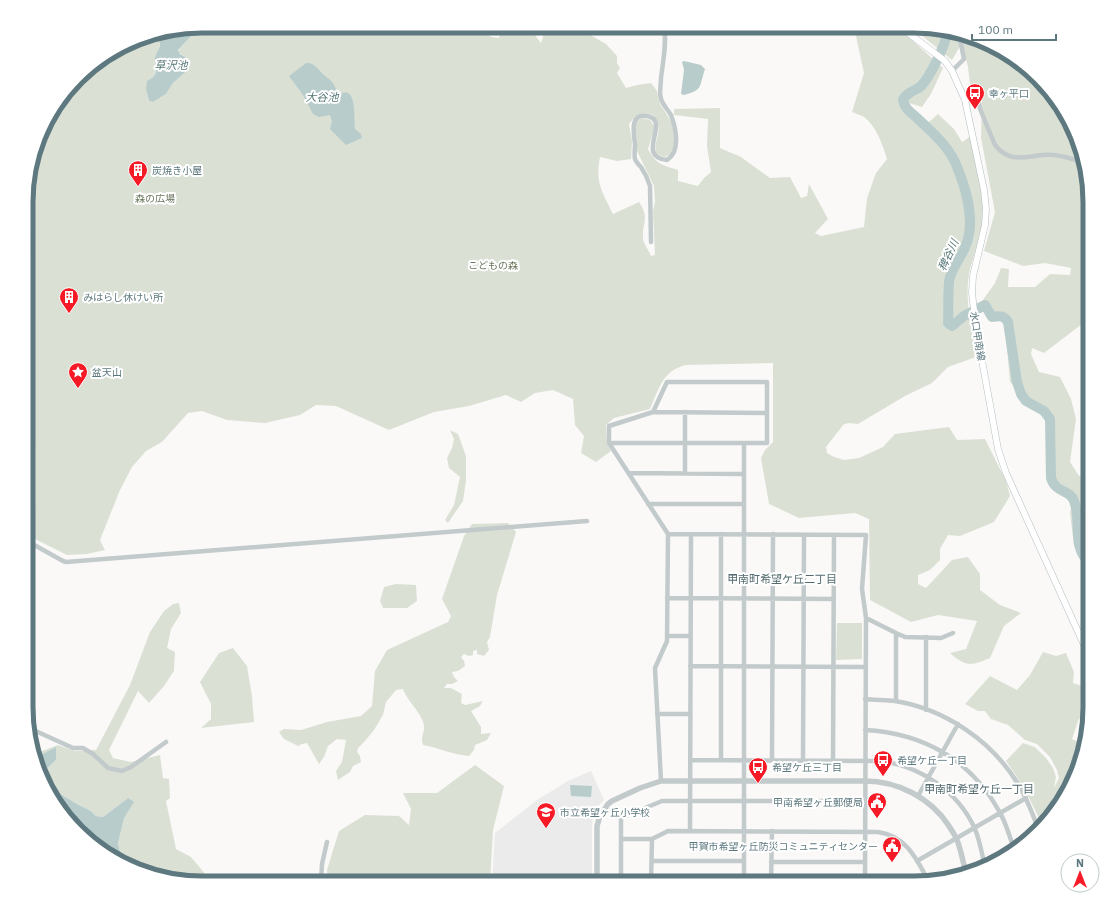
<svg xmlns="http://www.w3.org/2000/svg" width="1116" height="909" font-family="'IBM Plex Sans','Noto Sans JP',sans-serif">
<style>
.built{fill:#eaebea}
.green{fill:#dbe0d5}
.water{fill:#b8cccc}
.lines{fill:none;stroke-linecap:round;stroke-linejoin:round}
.river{stroke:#b8cccc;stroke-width:10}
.secondary-casing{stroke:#b4bec0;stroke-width:7}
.minor{stroke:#c2cacb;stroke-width:4.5}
.tertiary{stroke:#c2cacb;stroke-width:5.5}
.secondary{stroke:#fff;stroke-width:6}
.labels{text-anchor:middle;stroke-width:4;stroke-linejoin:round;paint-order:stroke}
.poi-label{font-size:10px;fill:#5d797f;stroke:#fff;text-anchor:start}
.park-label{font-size:10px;fill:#69765d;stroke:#fff}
.street-label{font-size:10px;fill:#5d797f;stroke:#fff}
.water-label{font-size:11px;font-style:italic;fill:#577776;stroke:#fff}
.neighbourhood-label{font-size:11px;fill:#546b6f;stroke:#fff}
.rim{fill:none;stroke:#5d797f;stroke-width:5}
</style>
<rect width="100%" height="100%" fill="#faf9f7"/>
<path class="built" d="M591,771L604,800L599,805L593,816L592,826V883H492L495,833L537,800L568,781Z"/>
<path class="green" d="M202,26H485L483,30L491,37L499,38L500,33L507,31L515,35L516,26H528L541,43L543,37L542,26H554L556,29L560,30L562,26H575L606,44L617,56V63L620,68L617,73L626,88L637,85L651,83L657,91L660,104L671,121L674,132V151L670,155L664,157L656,154C653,142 661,135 658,124C657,121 655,118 653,115C640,112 637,114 629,124L632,141L631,159L617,161L600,157C595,183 602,191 613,214L639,202C650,218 642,222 643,239C644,244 649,251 651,256L655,255L653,211L655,202L654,186L637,151V140L635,129L636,122L642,118L650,120L655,127L648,149C656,164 662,165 678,170V181L698,186L704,178L711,172L707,146L708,119L674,115V109L720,108V148L741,157L770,178L790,177L801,198L807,196L809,184L828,219L815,233L821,236L864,227L867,198L876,173L887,159C882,144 877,127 864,117C860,115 855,113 852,112L864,73L856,36L848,26H895L903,32L943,68L931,94L922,107L909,103L908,108L929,122L938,114L954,129L962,142L971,136C975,162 983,189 983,215C983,238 970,259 968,281C966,306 972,332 976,357L948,367L932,383L905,396L858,424L849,423L844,424L826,447L827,453L834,457L844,460L859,458L883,447L895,434L949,427L957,440L985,439L1006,481L1010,496L994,522L960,536L948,535L940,549V560L930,570L918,575V584L926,588L952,560L968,557L980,574V590L1000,605L1021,613L1004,626L990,658C971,666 966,667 950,653L966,649L977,621L938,615L911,622L870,600L869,519L855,513L799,518L769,504L761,458L765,450L773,442V363L686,365C662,371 659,389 650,409L614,418L606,425L607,443L611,451L596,462L581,453L584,436L575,425L573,399L553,390L535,393L521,402L506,395L469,406L434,412L389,430L336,406L316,405L300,415L265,423L227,420L202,411L188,413L162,442L146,451L132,467L120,490L100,540L105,550L87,554L67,555L27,535L28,178L49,114L86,69L145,35L157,33C157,37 160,42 160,46C160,50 156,53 155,57C153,69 161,72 147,82C146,88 147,95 149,101L153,102L166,94L173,83L190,68L184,56L178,52L180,48L194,33L196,30L195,27Z
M751,26H775L797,31L790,35Z
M910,26H926L982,39L1038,77L1077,134L1090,202V318L1044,353L1032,348L1031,354L1039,372L1060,377L1071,399L1076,419L1070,462L1079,476L1090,473V557L1074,546L1070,513L1074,495L1056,481L1046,465L1051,417L1010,382L1004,314L980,311V304L995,283L1001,268L1009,269L1008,287H1035L1050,274L1070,275L1071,268L1045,263L1023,266L984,251L995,212L981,138L982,97L971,93L968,67L962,43L952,60Z
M450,430L458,434L466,456V480L463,501L448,523L445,520L454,505L460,477L449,468L447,458L452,448L454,439Z
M508,523L516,532L497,595L490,637L487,642L489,650L484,656L477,654V650L473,651V655L469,656L464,654L461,657L464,661L465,666L458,671L452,672L454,677L458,681L452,684H447L444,688H451L462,694L461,703L465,705L483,701L480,706L471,711L481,727V734L491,733L487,740L475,745L474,750L469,756C453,755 439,748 423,745C420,735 425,733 424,726C423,714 407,701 403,689L396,690L386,702L383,715L374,730L364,742L358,748L357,752L360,756L361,762L353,766L350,772L338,780L336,771L342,762L346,740L337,739L328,746L324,757L319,764L307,743L302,744L298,746L284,739L279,732L284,729L301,730L327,722L361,716L372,706L375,671L387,650L448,622L451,616L442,599L464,536L472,524Z
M396,584L416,585L417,601L407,608H383L380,601L384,587Z
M179,603L181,613L171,629L167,648L175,652L174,671L164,686L149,703L138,691L109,750L113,758L131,762L160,755L163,778L169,779L170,798L166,801L176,849L191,857L210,880L211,883H190L151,873L150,871L122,860L118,843L128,798L103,817L96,816L91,811L77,804L49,787L44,779V771L56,760L39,756L38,761L30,734L37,737V753L58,745L75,751L96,750L130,685L150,632L164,611L173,604Z
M837,623H862V659L836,660Z
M233,648L247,666L252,696L254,722L201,728L211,719V704L200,682L219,653Z
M1043,652L1056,656L1066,653L1074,672L1073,683L1085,687L1090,692V707L1086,708L1078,721L1072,739L1083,744L1072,785L1047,819L1041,823C1031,800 1021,782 1006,761L1023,743L1035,747L1046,758L1053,768L1056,777L1054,788L1059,778L1057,770L1050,757L1037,744L1025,740L1008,725L991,719L985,711H978L965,704L990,676L1017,690L1030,675Z
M475,765L504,786L493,830L490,883H364L362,881L359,883H328L327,870L339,831L365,815L399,816L409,825L411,809L403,793H437Z
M869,874H883L901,883H869Z"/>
<path class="water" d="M195,27L196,30L194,33L178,50L180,54L187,58L190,68L173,83L166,94L153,102L149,101L146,89L147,81C162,73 153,67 155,57C156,53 160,49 160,45C160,41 156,39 156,34Z
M684,61L701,65L705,69C699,87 703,90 684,95L681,94L684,70L682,62Z
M306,63C316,63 318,70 324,75C327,78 330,79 332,82C335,85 335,89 339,93C341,93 346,92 348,93C356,97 354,121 355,129L361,134L362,138L346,145L330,129L332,121L330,115L319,117L313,114L303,95L289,76Z
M56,747V760L44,771V779L49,787L77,804L91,811L96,816L103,817L128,798L134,802L124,818L118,843L122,860L150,871L151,873L134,870L78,832L44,785L38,761L39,756Z
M570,785L592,786L591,797L571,796Z"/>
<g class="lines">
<path class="river" d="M947,31C947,43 929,79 920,87C914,91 906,93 903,100C905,110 911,112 917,118C931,131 947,145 955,162C965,185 976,220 966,245C962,256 954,265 950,277C947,288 949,311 948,323L952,326L964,316L985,305L992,317C1000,316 1004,315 1008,322L1017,382L1021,394L1026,401L1044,411L1050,419L1051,478C1056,494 1070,489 1074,501C1082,519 1071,550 1090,562"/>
<g class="secondary-casing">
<path id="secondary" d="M899,26L945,61L952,71L965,100L984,190L986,209L985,225L973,276L972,293L976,327L998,449L1006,473L1090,658"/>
</g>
<path class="minor" d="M952,71L964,59L959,34
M965,100H975L979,102L980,109L995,145C1012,167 1031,153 1054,155C1063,156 1073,159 1082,162
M651,242L650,186C648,179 645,173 641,167C639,165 636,162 635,159C634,155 635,148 635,144C634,134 629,113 647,116C672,120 634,157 667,160C681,152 676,128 671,115C668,110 663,105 661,99C659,92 661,85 661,78C663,61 667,43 664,26
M653,412L767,413
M609,443H744
M629,473L744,474
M685,473V412
M648,504H744
M668,534L866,535L862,589L866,618L865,883
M27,541L63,561L66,562L587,521
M667,598L834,599
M866,618L896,633L905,637L941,638L953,633
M896,633V701
M668,636H690
M926,637V710
M690,666L865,667
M865,699C875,700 885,700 895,701C945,709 992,741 1018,784C1027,798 1033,815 1039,831
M657,714H690
M29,728L73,748H83L93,754L108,768L122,771L131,767L166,742
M865,730C923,733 971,760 999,811C1006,822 1009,836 1014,848
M690,760L879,761C919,765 958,791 975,829C980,841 982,854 985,867
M721,760V534
M772,760L773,534
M803,760L804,535
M833,760L834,535
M661,781L655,668L667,641L668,534L609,443V426L653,412L667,382H767V443H744V883
M918,796L958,724
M690,831L691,534
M622,839H652L668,831L878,832C906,836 916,858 928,880
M652,861H744
M917,861L1026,798
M771,862H864
M321,883L322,864L327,842
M621,883V818L662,801H865
M651,883L652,839
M771,883L772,831"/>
<path class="tertiary" d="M597,883V826L600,816L608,804L612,801L640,788L661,781H865C898,781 931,798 949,826C952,831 955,835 957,840C961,850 963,862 966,873"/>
<use href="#secondary" class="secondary"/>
</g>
<defs>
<g id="bus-pin" transform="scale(1)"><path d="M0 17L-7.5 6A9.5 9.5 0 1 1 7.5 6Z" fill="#f61a26" stroke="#fff"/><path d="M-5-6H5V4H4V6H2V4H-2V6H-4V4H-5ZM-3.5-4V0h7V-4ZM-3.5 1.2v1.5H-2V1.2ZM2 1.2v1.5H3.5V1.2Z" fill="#fff"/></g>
<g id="building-pin" transform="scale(1)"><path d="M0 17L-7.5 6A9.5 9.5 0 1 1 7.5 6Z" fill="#f61a26" stroke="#fff"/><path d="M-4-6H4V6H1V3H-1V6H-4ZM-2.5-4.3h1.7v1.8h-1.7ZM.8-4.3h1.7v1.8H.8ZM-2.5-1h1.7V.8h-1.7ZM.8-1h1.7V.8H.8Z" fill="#fff"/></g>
<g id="sight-pin" transform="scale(1)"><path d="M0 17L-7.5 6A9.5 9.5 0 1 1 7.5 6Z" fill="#f61a26" stroke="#fff"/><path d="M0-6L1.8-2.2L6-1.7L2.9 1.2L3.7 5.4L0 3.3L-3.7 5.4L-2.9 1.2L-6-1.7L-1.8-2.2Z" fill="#fff"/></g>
<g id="civic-pin" transform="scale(1)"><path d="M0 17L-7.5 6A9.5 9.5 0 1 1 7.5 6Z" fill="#f61a26" stroke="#fff"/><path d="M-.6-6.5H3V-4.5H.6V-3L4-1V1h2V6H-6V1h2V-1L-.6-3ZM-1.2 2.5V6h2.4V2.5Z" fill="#fff"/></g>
<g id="school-pin" transform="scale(1)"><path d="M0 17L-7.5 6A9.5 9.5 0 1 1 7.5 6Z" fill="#f61a26" stroke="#fff"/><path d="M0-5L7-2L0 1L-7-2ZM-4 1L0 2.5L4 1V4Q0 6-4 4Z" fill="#fff"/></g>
</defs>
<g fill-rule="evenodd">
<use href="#bus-pin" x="975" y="93"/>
<use href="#building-pin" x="138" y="170"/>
<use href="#building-pin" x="69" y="297"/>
<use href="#sight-pin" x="78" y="372"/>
<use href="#bus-pin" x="883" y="760"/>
<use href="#bus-pin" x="758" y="767"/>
<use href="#civic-pin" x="877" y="802"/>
<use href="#school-pin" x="546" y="812"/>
<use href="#civic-pin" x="892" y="846"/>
</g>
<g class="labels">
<g class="poi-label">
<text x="989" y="97">幸ヶ平口</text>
<text x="152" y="174">炭焼き小屋</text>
<text x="83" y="301">みはらし休けい所</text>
<text x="92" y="376">盆天山</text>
<text x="897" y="764">希望ケ丘一丁目</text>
<text x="772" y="771">希望ケ丘三丁目</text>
<text x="863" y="806" text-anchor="end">甲南希望ヶ丘郵便局</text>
<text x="560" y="816">市立希望ヶ丘小学校</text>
<text x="878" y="850" text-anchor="end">甲賀市希望ヶ丘防災コミュニティセンター</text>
</g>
<g class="park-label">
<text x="155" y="202">森の広場</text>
<text x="493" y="269">こどもの森</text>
</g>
<g class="street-label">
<text transform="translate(978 336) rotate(81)" y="4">水口甲南線</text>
</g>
<g class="water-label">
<text x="171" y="69">草沢池</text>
<text x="322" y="101">大谷池</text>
<text transform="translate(948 255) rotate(-65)" y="4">稗谷川</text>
</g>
<g class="neighbourhood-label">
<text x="782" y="583">甲南町希望ケ丘二丁目</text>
<text x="979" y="793">甲南町希望ケ丘一丁目</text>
</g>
</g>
<path d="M0 0H1116V909H0ZM202 33H914A169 169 0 0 1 1083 202V707A169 169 0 0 1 914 876H202A169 169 0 0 1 33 707V202A169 169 0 0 1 202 33Z" fill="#fff" fill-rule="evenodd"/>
<path class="rim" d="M202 33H914A169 169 0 0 1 1083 202V707A169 169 0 0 1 914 876H202A169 169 0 0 1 33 707V202A169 169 0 0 1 202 33Z"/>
<g transform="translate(1080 873)"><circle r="19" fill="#ffffff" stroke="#bec9cc"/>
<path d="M0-3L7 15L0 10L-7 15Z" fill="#f61a26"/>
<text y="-6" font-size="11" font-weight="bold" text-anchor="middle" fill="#5d797f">N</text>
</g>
<path d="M972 34v6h84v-6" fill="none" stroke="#5d797f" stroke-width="2"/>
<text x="978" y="34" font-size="12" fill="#5d797f" stroke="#ffffff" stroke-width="3" paint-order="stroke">100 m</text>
</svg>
